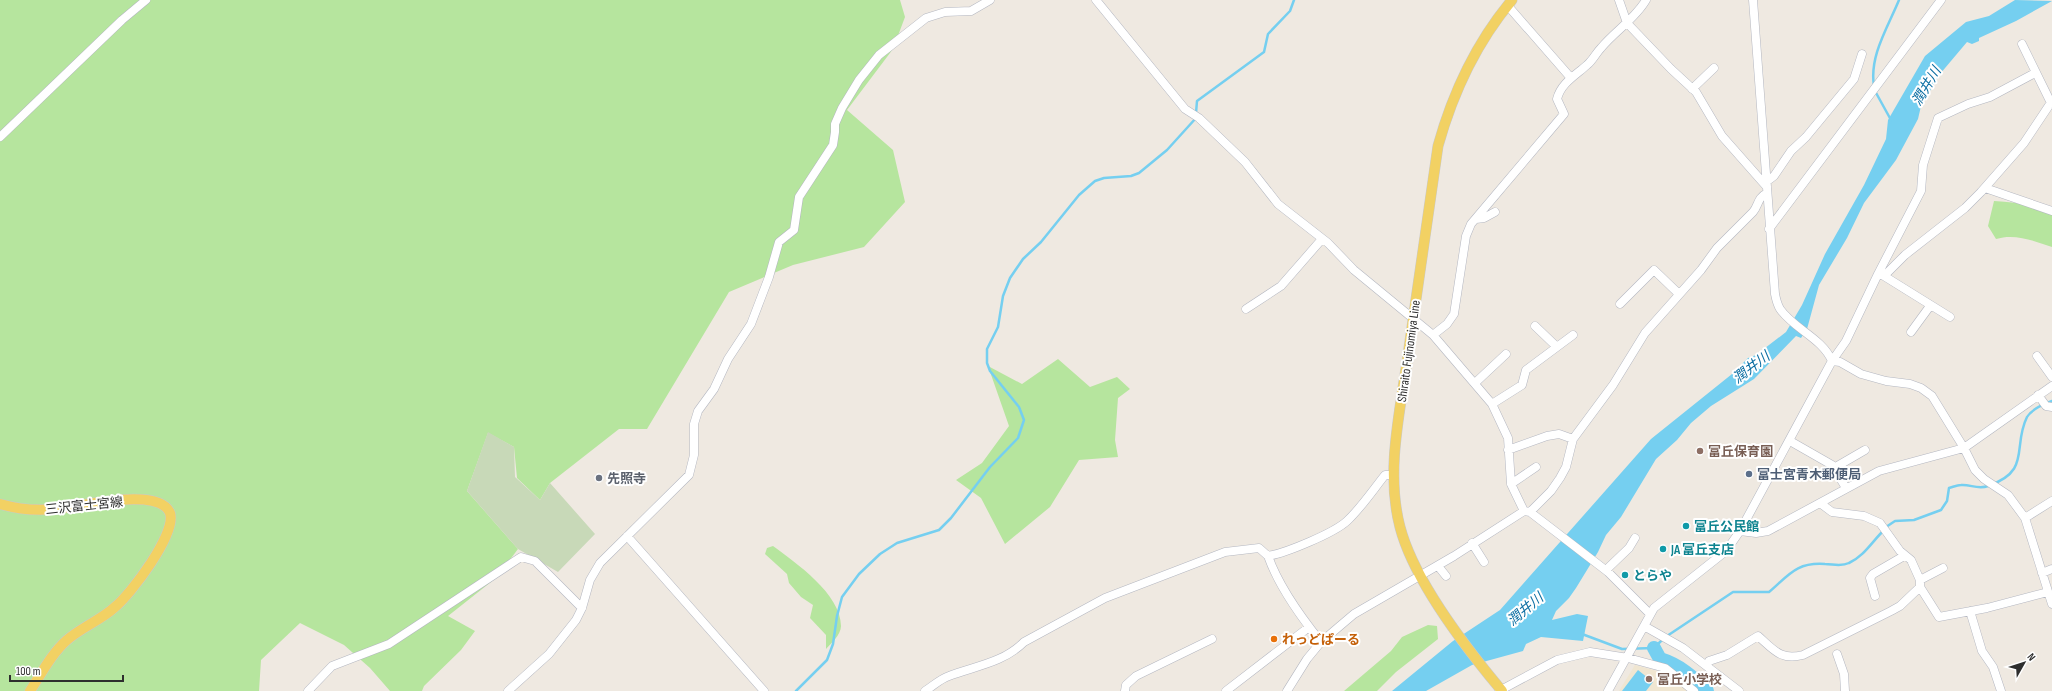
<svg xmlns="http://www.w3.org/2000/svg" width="2052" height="691" font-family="'Sofia Sans Condensed','Noto Sans JP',sans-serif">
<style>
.education{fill:#f0e6d1}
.green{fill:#b6e59e}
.cemetery{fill:#c8d9b8}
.water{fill:#75cff0}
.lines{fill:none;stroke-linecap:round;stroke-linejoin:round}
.stream{stroke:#75cff0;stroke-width:2.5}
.river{stroke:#75cff0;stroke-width:14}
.minor-casing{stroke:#b4b7c1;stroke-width:9}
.major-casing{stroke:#c9c9c9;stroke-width:11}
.minor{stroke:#fff;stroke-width:8}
.major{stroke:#f2d163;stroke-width:10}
.education-dot{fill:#8d6e63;stroke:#fff;stroke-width:1.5}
.service-dot{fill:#5c6f8a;stroke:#fff;stroke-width:1.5}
.worship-dot{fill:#6b7280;stroke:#fff;stroke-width:1.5}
.culture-dot{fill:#0f9aa8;stroke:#fff;stroke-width:1.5}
.food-dot{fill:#e8710a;stroke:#fff;stroke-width:1.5}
.labels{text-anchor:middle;stroke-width:4;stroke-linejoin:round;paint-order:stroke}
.street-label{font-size:13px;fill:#2e2e2e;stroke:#fff}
.education-label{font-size:13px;font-weight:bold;fill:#785e54;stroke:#fff;text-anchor:start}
.service-label{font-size:13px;font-weight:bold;fill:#4e5e75;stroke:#fff;text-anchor:start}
.worship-label{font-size:13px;font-weight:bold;fill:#5b616d;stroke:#fff;text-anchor:start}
.culture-label{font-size:13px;font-weight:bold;fill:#0d838f;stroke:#fff;text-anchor:start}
.food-label{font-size:13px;font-weight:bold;fill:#c56008;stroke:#fff;text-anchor:start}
.water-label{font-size:14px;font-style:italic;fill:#0d6fa3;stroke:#fff}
</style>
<rect width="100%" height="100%" fill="#efe9e1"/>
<path class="education" d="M1635,665L1664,673L1688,691H1619Z"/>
<path class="green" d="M0,0H900L905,17L893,49L847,110L893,150L905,202L864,247L793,265L729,292L647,429H619L550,483L540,500L517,478L514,447L488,433L467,491L518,549L496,578L448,616L475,631L461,650L424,686L422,691H390L370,668L344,645L300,623L261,660L259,691H0Z
M1994,201C2014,202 2034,205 2052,214V247C2034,241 2015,233 1996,239L1988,226Z
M1058,359L1090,387L1117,377L1130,389L1118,398L1115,440L1118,457L1079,460L1050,507L1005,544L981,498L956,480L982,463L1009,426L988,366L1022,384Z
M773,546C796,563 841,594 841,626C841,635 831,643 826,649V635L810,618L813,605L801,597L789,583L787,574L765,554L767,548Z
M1428,625L1437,626L1438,639L1396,672L1377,691H1344L1391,651L1402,637Z"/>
<path class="cemetery" d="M488,432L514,447L515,477L540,500L550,483L595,534L558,572L518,549L467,491Z"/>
<path class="water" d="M2015,0L2052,1L2016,21L1979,38V41L1972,44L1967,42L1940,74L1921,106L1918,119L1896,160L1864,203L1847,238L1819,285L1807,329L1801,338L1796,336L1754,379L1711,406L1691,423L1677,440L1656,459L1621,517L1606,535L1598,552L1576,588L1569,598L1556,611L1552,620L1577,614L1588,616L1583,641L1541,637L1526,644L1523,651L1472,665L1426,691H1392L1453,641L1500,610L1651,439L1732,374L1748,358L1756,355L1786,332L1802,305L1825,254L1864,185L1886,139L1888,120L1925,56L1966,22L1989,16Z
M1638,670L1653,682L1646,691H1622Z"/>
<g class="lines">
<path class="stream" d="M1874,86C1869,56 1888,27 1899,0
M1875,91L1891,120
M1196,113L1197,101L1264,52L1268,34L1290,11L1294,0
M1886,527L1895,521L1914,520L1941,510L1947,501L1949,488C1953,487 1957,485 1961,485C1970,484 1978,490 1988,486C2032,471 2012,447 2027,417C2031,410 2044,404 2052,401
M1582,634L1622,649L1654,648L1663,639
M1667,636L1733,592H1769C1789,575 1796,562 1825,564C1833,564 1841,567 1849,563C1863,557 1872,542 1883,531
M796,691L827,660L833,644L837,616L842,597L859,574L880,554L897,543L939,530L951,518L990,467L1018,438L1024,420L1019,407L990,371L987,363V349L998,327L1003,296L1010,278L1023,259L1041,242L1079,195L1095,181L1104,178L1131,176L1139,173L1167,150L1196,118"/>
<path class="river" d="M1654,648L1660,659C1679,665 1692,676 1707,691"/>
<g class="minor-casing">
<path id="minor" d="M1096,0L1185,109L1199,118L1245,162L1278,204L1328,243L1354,270L1433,335L1492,404L1508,438L1511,484L1524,511
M1619,0L1627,23L1671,69L1696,92L1722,136L1767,187
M1753,0L1775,294C1776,299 1777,304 1780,309C1794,329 1822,338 1832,361
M1508,6L1571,78
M2022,44L2051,103
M1692,89L1714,68
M0,137L122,20L146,0
M1766,182L1774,176L1791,151L1806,137L1854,79L1862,54
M1985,188L2052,211
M1476,219L1484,218L1495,212
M1769,229L1941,0
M1878,274L1921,191L1923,165L1938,118L1968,104L1990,97L2035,73
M1884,276L1950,317
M1620,304L1654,270L1679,294
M1246,309L1281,286L1322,239
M1535,326L1557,347
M1911,332L1930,306
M1433,335L1447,324L1454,314L1466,236L1471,224L1564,114L1557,99C1561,83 1576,75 1587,65C1593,60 1596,53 1601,48C1615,31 1635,19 1646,0
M2037,356L2052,377
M1832,361L1840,362L1861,374L1886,381L1910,384L1921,388L1932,396L1964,448L1975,470L1984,479L2008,495L2025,518L2052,604
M1475,383L1506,354
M2038,395L2046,406L2052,407
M1492,404L1522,385L1526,370L1573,335
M1790,441L1832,465L1846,488
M1508,450L1547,436L1559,434L1573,439
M1834,468L1865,450
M1511,484L1536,467
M1530,512L1551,491L1560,478L1566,467L1573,439L1613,385L1645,333L1701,270L1717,248L1753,212C1759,205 1757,198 1767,193
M2025,518L2052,501
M1740,531L1756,533L1768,531L1879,471L1964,448L2052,386
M627,536L764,691
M1472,543L1484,562
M1268,556C1279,587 1300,616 1321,642
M1438,566L1446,576
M1606,570L1629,548L1635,538
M2042,573L2052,569
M1920,580L1943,568
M1920,587L1939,617L1987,608L2048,592
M1875,596L1870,578L1873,574L1904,556
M1970,611L1982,651L1993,667L2001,691
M1644,626L1683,648L1739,691
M1837,654L1844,674L1845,691
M1707,665L1709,661L1727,655L1758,636C1774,650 1781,661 1803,655L1891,611L1900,606L1920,587V580L1911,560L1900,551L1880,523L1864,516L1832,512L1820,503
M308,691L332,666L389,644L521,557L535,561L582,608
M508,691L549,654L576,620L582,608L590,580L600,563L689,475L694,455V424L698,411L714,389L728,359L751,324L769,277L779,242L794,230L799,197L833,145L835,132V124L842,108L859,80L879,55L926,18L945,12L971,11L990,0
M925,691C933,686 940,679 949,676C975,666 1003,663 1024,642L1105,598L1225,552L1259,548L1268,556C1286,553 1334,533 1347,521C1361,508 1373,490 1385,475H1394
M1125,691L1126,685L1136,676L1212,639
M1226,691L1309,627
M1287,691L1307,659L1321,642L1354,614L1454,556L1524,511L1530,512L1608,572L1649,613
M1499,691L1557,660L1590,652L1628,658L1665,668L1694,691
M1608,691L1654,608L1726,551L1740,531L1832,361L1846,341L1878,274L1884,276L1905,255L1965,208L1981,192L2024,143L2052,101"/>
</g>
<g class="major-casing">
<path id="major" d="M0,504C18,509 35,511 54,509C76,508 159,485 170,513C177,533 131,594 115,607C101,620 82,627 67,640C52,653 41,674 30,691
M1502,691C1466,648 1414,581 1400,527C1386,474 1399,416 1407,362C1417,290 1428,218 1438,146C1453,92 1476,43 1512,0"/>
</g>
<use href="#minor" class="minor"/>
<use href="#major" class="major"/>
</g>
<g class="education-dot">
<circle cx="1700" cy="451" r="4"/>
<circle cx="1649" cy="679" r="4"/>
</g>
<circle class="service-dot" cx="1749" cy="474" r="4"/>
<circle class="worship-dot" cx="599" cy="478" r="4"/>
<g class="culture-dot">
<circle cx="1686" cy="526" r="4"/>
<circle cx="1663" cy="549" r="4"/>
<circle cx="1625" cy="575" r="4"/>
</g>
<circle class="food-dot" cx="1274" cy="639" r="4"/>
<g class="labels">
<g class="street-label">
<text transform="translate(1408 351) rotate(-82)" y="5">Shiraito Fujinomiya Line</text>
<text transform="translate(84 505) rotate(-6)" y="5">三沢富士宮線</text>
</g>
<g class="education-label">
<text x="1708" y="456">富丘保育園</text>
<text x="1657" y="684">富丘小学校</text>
</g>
<g class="service-label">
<text x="1757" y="479">富士宮青木郵便局</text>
</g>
<g class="worship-label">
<text x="607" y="483">先照寺</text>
</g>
<g class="culture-label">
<text x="1694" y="531">富丘公民館</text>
<text x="1671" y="554">JA 富丘支店</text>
<text x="1633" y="580">とらや</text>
</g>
<g class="food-label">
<text x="1282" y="644">れっどぱーる</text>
</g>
<g class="water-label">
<text transform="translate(1926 86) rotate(-59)" y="5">潤井川</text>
<text transform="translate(1751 367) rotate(-37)" y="5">潤井川</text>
<text transform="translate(1525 609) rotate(-40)" y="5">潤井川</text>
</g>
</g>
<g transform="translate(2024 663) rotate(51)" stroke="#ffffff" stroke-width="3" paint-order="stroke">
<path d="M0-3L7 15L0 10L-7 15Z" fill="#2e2e2e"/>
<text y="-6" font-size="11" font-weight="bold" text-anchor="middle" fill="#2e2e2e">N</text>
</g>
<path d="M10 675v6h113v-6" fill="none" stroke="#2e2e2e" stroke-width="2"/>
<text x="16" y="675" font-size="12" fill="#2e2e2e" stroke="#ffffff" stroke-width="3" paint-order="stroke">100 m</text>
</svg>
